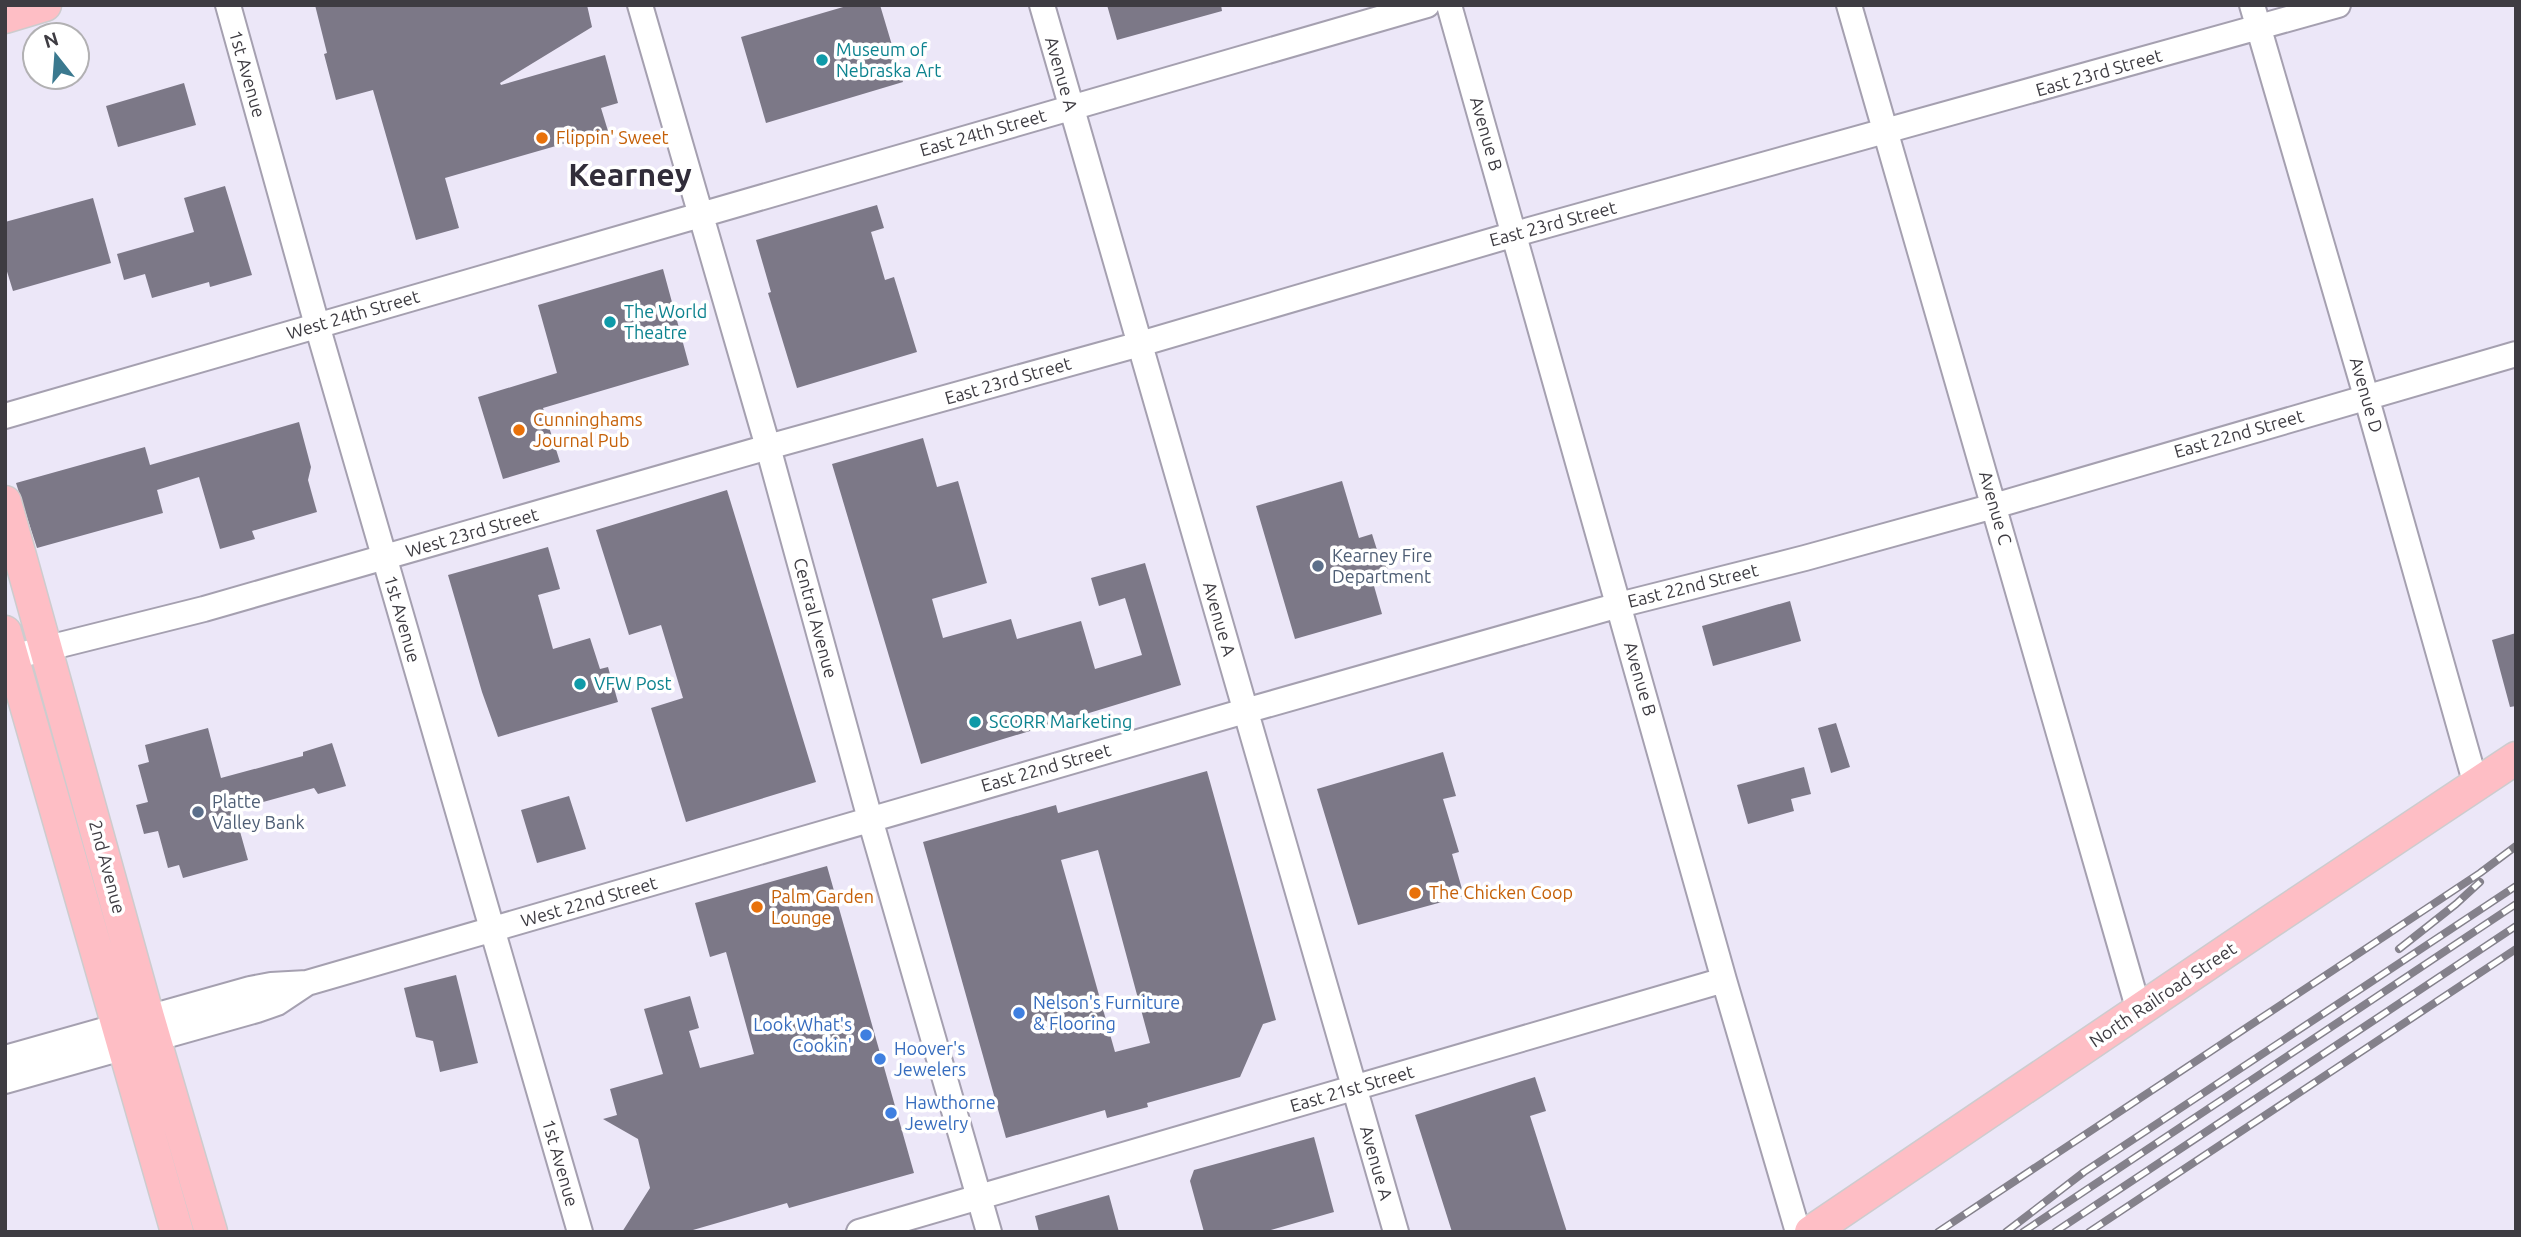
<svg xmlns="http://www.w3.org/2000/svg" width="2521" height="1237" font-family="Ubuntu,sans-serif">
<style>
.building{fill:#7c7887;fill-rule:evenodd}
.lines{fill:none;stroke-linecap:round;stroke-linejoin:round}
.minor-casing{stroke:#a5a0b0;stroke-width:28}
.major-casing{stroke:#cdccce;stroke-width:35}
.minor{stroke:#fff;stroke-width:24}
.major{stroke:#febec5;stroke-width:32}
.rail-casing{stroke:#84818b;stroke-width:8}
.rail{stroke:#fff;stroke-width:5;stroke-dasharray:16;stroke-linecap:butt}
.culture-dot{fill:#0f9aa8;stroke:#fff;stroke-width:2.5}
.food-dot{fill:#e8710a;stroke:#fff;stroke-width:2.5}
.service-dot{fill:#5c6f8a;stroke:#fff;stroke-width:2.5}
.shop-dot{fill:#3f7fe0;stroke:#fff;stroke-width:2.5}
.labels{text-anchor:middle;stroke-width:7;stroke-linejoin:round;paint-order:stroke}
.culture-label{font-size:18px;fill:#0d838f;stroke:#fff;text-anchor:start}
.street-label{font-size:18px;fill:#3e3c42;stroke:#fff}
.food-label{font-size:18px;fill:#c56008;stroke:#fff;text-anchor:start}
.service-label{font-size:18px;fill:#4e5e75;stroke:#fff;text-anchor:start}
.shop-label{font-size:18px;fill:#366cbe;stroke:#fff;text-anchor:start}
.town-label{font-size:32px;font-weight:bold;fill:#312d3a;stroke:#fff}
</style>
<rect width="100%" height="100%" fill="#ece7f8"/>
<path class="building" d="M315,5H587L592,27L500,83L501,85L605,55L618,103L601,108L608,131L445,178L459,228L416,240L373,90L336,100L324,54L327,53Z
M850,5H880L903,82L766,123L741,37Z
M1107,5H1221L1222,11L1117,40Z
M184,83L196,125L118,147L106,106Z
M225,186L252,275L210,287L209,282L152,298L145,274L124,280L117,254L194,232L184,198Z
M93,198L111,263L13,291L5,265V222Z
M877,205L884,228L871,232L885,280L894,277L917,352L797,388L768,293L771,292L756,240Z
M663,269L689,365L543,408L560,462L503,479L478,397L557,373L538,305Z
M299,422L311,467L308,480L317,512L252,531L255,539L220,549L199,477L157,490L163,513L37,548L16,483L145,447L150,465Z
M923,438L937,487L958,481L987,583L932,599L943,638L1011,619L1017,639L1081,621L1095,669L1142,655L1125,598L1099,606L1091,578L1145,563L1181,685L921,764L832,464Z
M1342,481L1359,538L1372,534L1378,553L1386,550L1391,567L1379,571L1383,584L1374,586L1382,614L1295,639L1256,506Z
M727,490L816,782L686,822L651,708L683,698L661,625L629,635L596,530Z
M548,547L560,589L538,595L553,649L590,638L600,669L608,667L618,702L498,737L482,692L448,575Z
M1790,601L1801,641L1713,666L1702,626Z
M2516,633V706L2510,707L2492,640Z
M1836,723L1850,767L1831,773L1818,728Z
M208,728L221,778L303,756V752L332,743L346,786L318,794L314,788L234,810L248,860L183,878L179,865L168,868L158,831L144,834L136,805L148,802L138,765L149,762L145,745Z
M1443,752L1456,796L1443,799L1459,852L1452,854L1464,896L1358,925L1317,789Z
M1804,767L1811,794L1791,799L1794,811L1748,824L1737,785Z
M1207,771L1276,1020L1263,1024L1240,1077L1147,1103L1148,1107L1107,1118L1105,1110L1006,1138L923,842L1056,805L1058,813ZM1098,850L1150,1043L1115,1052L1061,860Z
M569,796L586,849L537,863L521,810Z
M827,866L914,1173L789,1208L787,1203L686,1232H622L650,1188L638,1139L603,1119L617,1115L610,1089L663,1074L644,1009L690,996L699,1028L689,1031L700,1068L754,1054L726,952L710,957L695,903Z
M456,975L478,1063L440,1072L433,1041L416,1037L404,988Z
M1535,1077L1546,1111L1530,1116L1567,1232H1452L1415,1115Z
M1314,1137L1334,1212L1264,1232H1204L1190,1181L1194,1170Z
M1109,1195L1119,1232H1039L1035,1216Z"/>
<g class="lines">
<g class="minor-casing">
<path id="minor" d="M228,5L317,325L580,1232
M640,5L768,447L870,819L989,1232
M1042,5L1396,1232
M1449,5L1724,980L1798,1232
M1849,5L2139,1011
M2252,5L2366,396L2476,785
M5,416L1427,5
M12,657L204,609L768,447L1140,344L1515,234L2338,5
M5,1058L250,989L271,985L307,983L1245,711L1619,605L1805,558L1994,506L2516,354
M5,1081L257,1010L277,1003L307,983
M859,1232L1724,980"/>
</g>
<g class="major-casing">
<path id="major" d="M5,17L45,5
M5,502L148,1017L211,1232
M5,632L177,1232
M1811,1232L2271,921L2516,758"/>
</g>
<use href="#minor" class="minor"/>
<use href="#major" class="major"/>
<g class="rail-casing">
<path id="rail" d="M2399,949L2456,904L2480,882
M1938,1232L2480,873L2516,846
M2006,1232L2084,1172L2516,886
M2023,1232L2516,904
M2055,1232L2516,926
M2089,1232L2516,949"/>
</g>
<use href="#rail" class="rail"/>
</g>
<g class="culture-dot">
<circle cx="822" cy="60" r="7"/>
<circle cx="610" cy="322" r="7"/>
<circle cx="580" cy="684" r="7"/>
<circle cx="975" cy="722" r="7"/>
</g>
<g class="food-dot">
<circle cx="542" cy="138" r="7"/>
<circle cx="519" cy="430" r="7"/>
<circle cx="1415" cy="893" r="7"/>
<circle cx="757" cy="907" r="7"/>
</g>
<g class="service-dot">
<circle cx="1318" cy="566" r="7"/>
<circle cx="198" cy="812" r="7"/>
</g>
<g class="shop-dot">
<circle cx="1019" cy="1013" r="7"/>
<circle cx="866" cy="1035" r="7"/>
<circle cx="880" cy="1059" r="7"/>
<circle cx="891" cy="1113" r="7"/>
</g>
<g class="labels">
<g class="culture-label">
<text x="836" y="56">Museum of<tspan x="836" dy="21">Nebraska Art</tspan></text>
<text x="624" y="318">The World<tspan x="624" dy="21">Theatre</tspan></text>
<text x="594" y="690">VFW Post</text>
<text x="989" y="728">SCORR Marketing</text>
</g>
<g class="street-label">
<text transform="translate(2099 73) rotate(-16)" y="6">East 23rd Street</text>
<text transform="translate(247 74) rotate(74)" y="6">1st Avenue</text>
<text transform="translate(1061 74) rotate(74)" y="6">Avenue A</text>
<text transform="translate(983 133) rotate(-16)" y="6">East 24th Street</text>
<text transform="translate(1486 134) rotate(74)" y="6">Avenue B</text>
<text transform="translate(1553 224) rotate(-15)" y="6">East 23rd Street</text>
<text transform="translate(353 315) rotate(-16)" y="6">West 24th Street</text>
<text transform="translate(1008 381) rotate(-16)" y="6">East 23rd Street</text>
<text transform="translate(2366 395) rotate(74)" y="6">Avenue D</text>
<text transform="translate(2239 434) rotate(-16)" y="6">East 22nd Street</text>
<text transform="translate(1995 508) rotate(74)" y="6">Avenue C</text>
<text transform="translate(472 533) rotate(-16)" y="6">West 23rd Street</text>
<text transform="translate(1693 586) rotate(-14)" y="6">East 22nd Street</text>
<text transform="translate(815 618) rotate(75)" y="6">Central Avenue</text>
<text transform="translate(402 619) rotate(74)" y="6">1st Avenue</text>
<text transform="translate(1219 619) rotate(74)" y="6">Avenue A</text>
<text transform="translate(1640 679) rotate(74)" y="6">Avenue B</text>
<text transform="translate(1046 768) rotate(-16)" y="6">East 22nd Street</text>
<text transform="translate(107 867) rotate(75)" y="6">2nd Avenue</text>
<text transform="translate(589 902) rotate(-16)" y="6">West 22nd Street</text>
<text transform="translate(2163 995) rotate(-34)" y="6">North Railroad Street</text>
<text transform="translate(1352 1089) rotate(-16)" y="6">East 21st Street</text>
<text transform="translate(560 1163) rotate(74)" y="6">1st Avenue</text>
<text transform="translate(1376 1163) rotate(74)" y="6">Avenue A</text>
</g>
<g class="food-label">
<text x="556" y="144">Flippin' Sweet</text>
<text x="533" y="426">Cunninghams<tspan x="533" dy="21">Journal Pub</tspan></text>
<text x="1429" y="899">The Chicken Coop</text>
<text x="771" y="903">Palm Garden<tspan x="771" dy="21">Lounge</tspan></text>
</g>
<g class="service-label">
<text x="1332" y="562">Kearney Fire<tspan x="1332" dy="21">Department</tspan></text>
<text x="212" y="808">Platte<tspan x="212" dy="21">Valley Bank</tspan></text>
</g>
<g class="shop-label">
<text x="1033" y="1009">Nelson's Furniture<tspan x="1033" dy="21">&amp; Flooring</tspan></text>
<text x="852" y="1031" text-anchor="end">Look What's<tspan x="852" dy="21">Cookin'</tspan></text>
<text x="894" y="1055">Hoover's<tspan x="894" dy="21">Jewelers</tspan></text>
<text x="905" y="1109">Hawthorne<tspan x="905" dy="21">Jewelry</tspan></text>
</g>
<g class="town-label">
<text x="630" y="186">Kearney</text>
</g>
</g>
<rect width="2521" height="1237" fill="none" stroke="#3e3c42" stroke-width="14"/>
<g transform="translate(56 56) rotate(343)"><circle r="33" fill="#ffffff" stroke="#b2b1b3" stroke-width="2"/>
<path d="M0-5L12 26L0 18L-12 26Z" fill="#3b798f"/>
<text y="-10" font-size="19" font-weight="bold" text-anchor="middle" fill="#3e3c42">N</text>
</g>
</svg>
